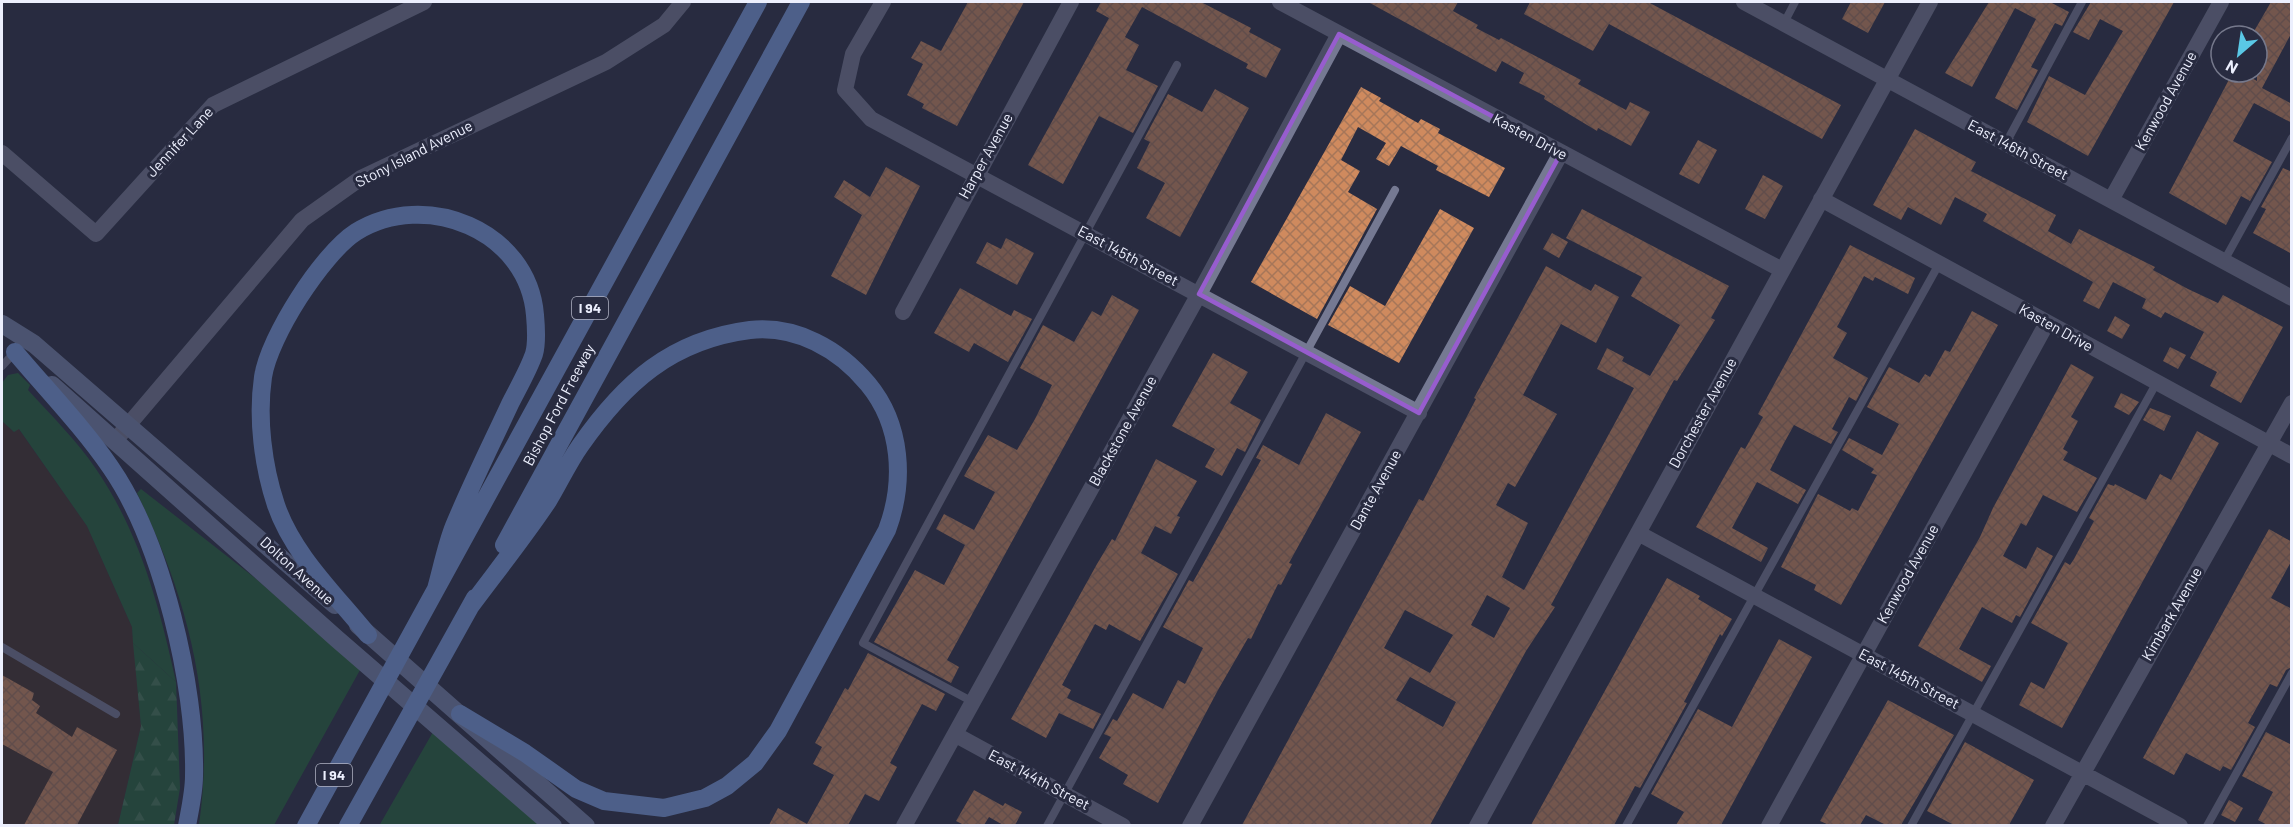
<svg xmlns="http://www.w3.org/2000/svg" width="2293" height="827" font-family="Barlow,sans-serif">
<style>
.industrial{fill:#422f28}
.green{fill:#236338}
.forest{fill:url(#forest-firs)}
.building{fill:url(#building-cross-hatch);fill-rule:evenodd}
.lines{fill:none;stroke-linecap:round;stroke-linejoin:round}
.lane{stroke:#757992;stroke-width:8}
.street{stroke:#757992;stroke-width:16}
.secondary{stroke:#7684aa;stroke-width:18}
.highway{stroke:#7a9ee3;stroke-width:18}
.marked{fill:none;stroke:#975dce;stroke-width:4.5;stroke-linejoin:round}
.labels{text-anchor:middle;stroke-width:6;stroke-linejoin:round;paint-order:stroke}
.shield{fill:#282b40;stroke:#b1b4c4;stroke-width:1.5}
.shield-label{font-size:14px;font-weight:bold;fill:#eceffd}
.street-label{font-size:15px;fill:#eceffd;stroke:#282b40}
</style>
<defs>
<pattern id="forest-firs" width="22" height="20" patternUnits="userSpaceOnUse" patternTransform="scale(1.5)"><rect width="22" height="20" fill="#236338"/><path d="M5 1l3.5 6h-7zM16 11l3.5 6h-7z" fill="#437a56"/></pattern>
<pattern id="building-cross-hatch" width="8" height="8" patternUnits="userSpaceOnUse" patternTransform="scale(1.5)"><rect width="8" height="8" fill="#cf8a5e"/><path d="M0 0l8 8M0 8l8-8" fill="none" stroke="#a67659"/></pattern>
</defs>
<rect width="100%" height="100%" fill="#282b40"/>
<path class="industrial" d="M2,421L14,432L18,428L87,526L132,627L141,726L118,825H2Z"/>
<path class="green" d="M18,373L30,385L28,390C51,415 77,441 96,469C140,533 160,608 176,682L133,643L132,627L87,526L19,429L14,432L2,421V383L8,375Z
M141,489L255,578L360,670L274,825H199C216,705 189,601 137,493Z
M433,732L539,825L379,826Z"/>
<path class="forest" d="M133,643L176,682L180,788L174,825H118L141,726Z"/>
<path class="building" d="M968,2H1024L957,126L922,108L924,104L907,95L923,64L911,58L921,41L941,51Z
M1101,2H1201L1251,28L1249,32L1281,49L1266,78L1246,68L1248,64L1142,7L1125,37L1139,45L1126,70L1158,86L1133,133L1099,116L1063,184L1028,165L1109,18L1096,11Z
M1368,2H1458L1453,11L1478,25L1476,28L1499,40L1501,38L1581,80L1578,84L1626,110L1630,102L1650,112L1631,146L1598,128L1597,131L1544,99L1545,96L1519,83L1524,73L1502,61L1496,72Z
M1530,2H1648L1841,105L1822,139L1609,24L1593,51L1524,14Z
M1851,2H1885L1868,33L1842,19Z
M1989,2H2050L2069,12L2062,26L2055,23L2031,67L2038,70L2017,110L1995,98L2036,19L2015,8L1972,87L1945,73Z
M2091,2H2174L2088,156L2027,122L2049,76L2085,95L2123,31L2100,19L2089,40L2073,32Z
M2271,2H2292V32L2262,88L2292,104V123L2254,103L2233,141L2272,162L2250,201L2241,196L2226,225L2169,193L2233,72H2241L2257,81V35L2253,33Z
M1361,87L1381,98L1379,101L1418,123L1421,119L1440,129L1438,133L1505,168L1489,197L1436,170L1438,166L1401,146L1389,166L1376,159L1386,143L1358,127L1341,160L1360,171L1348,192L1377,209L1317,319L1251,282Z
M1215,89L1249,108L1180,237L1146,218L1165,183L1137,168L1150,142L1144,139L1168,94L1202,112Z
M1915,129L1976,162L1971,171L2056,215L2048,231L2071,244L2079,229L2155,267L2153,270L2188,289L2218,303L2223,295L2283,327L2241,403L2210,386L2217,372L2190,358L2204,332L2165,312L2161,318L2142,308L2146,299L2113,282L2099,309L2083,301L2093,282L1983,221L1987,214L1955,197L1941,225L1908,207L1901,220L1873,205Z
M1698,140L1717,150L1699,184L1679,174Z
M886,167L920,186L866,295L831,276L862,215L834,197L844,180L870,197Z
M2283,168L2292,172V254L2253,233L2266,209L2261,207Z
M1763,175L1783,186L1765,219L1745,209Z
M1440,209L1474,228L1399,363L1328,325L1350,286L1385,306Z
M1582,209L1729,286L1711,318L1715,320L1677,381L1674,380L1551,605L1555,607L1526,651L1430,825H1242L1419,499L1423,501L1476,399L1474,398L1546,266L1591,291L1595,284L1619,297L1596,343L1561,324L1523,395L1557,414L1515,487L1508,483L1496,505L1528,523L1502,577L1524,590L1634,388L1597,369L1607,348L1624,357L1622,361L1650,376L1680,325L1631,296L1642,277L1566,238ZM1487,595L1510,608L1494,638L1471,625ZM1405,610L1453,635L1430,673L1384,648ZM1410,677L1456,702L1443,727L1396,700Z
M1552,233L1568,242L1559,258L1543,249Z
M1006,238L1034,253L1017,285L976,263L987,242L1001,249Z
M1850,245L1915,278L1908,294L1875,277L1873,281L1864,276L1837,327L1847,333L1833,358L1868,378L1856,401L1849,397L1832,429L1838,432L1831,444L1794,425L1784,443L1770,470L1806,490L1798,504L1757,482L1732,528L1768,548L1761,562L1696,527L1741,447L1745,449L1763,417L1758,414Z
M960,288L1011,316L1014,310L1032,319L1008,362L974,343L969,352L934,333Z
M1112,295L1139,310L947,660L959,667L951,683L874,642L915,570L944,585L965,545L936,529L944,514L974,530L995,492L964,476L988,435L1017,450L1035,419L1052,385L1020,368L1043,325L1074,342L1092,311L1101,316Z
M1972,311L1998,325L1841,605L1814,590L1816,585L1781,567L1818,494L1850,511L1852,508L1858,511L1877,475L1871,473L1874,469L1842,450L1849,438L1882,455L1899,424L1867,407L1889,367L1919,383L1925,374L1930,377L1945,350L1950,352Z
M2115,316L2130,325L2122,339L2107,331Z
M2170,347L2186,355L2178,369L2163,361Z
M1213,353L1248,372L1230,403L1261,420L1245,452L1237,448L1222,476L1205,467L1215,449L1172,426Z
M2071,364L2094,377L2071,417L2078,421L2063,449L2068,452L2063,460L2097,478L2077,512L2043,495L2026,526L2021,523L2003,556L2026,569L2037,547L2053,556L2020,617L2016,615L2012,623L1982,607L1959,649L1991,666L1982,682L1918,646L1980,537L1993,508Z
M2121,393L2139,402L2129,415L2114,407Z
M2150,408L2171,416L2164,431L2143,420Z
M1326,413L1361,432L1289,563L1292,564L1281,585L1278,584L1251,639L1248,638L1218,690L1158,803L1123,784L1128,775L1099,758L1111,737L1104,734L1113,719L1117,721L1133,693L1163,709L1178,680L1185,684L1203,648L1163,627L1189,580L1193,582L1246,487L1261,460L1256,458L1263,445L1299,465Z
M2197,431L2219,443L2062,728L2019,705L2031,682L2044,689L2068,643L2031,623L2065,562L2070,565L2074,559L2094,521L2089,518L2108,484L2114,486L2115,484L2146,500L2160,474L2171,480Z
M1156,459L1197,481L1177,516L1180,517L1171,534L1155,526L1141,553L1178,574L1140,641L1109,624L1106,630L1095,624L1062,685L1071,690L1067,698L1101,714L1093,729L1059,713L1046,738L1011,719L1097,564L1112,539L1115,541Z
M2269,529L2292,542V560L2271,598L2292,609V667L2286,670L2277,687L2270,684L2248,723L2255,727L2231,770L2223,766L2220,771L2186,753L2174,775L2143,758Z
M1667,578L1700,596L1698,599L1732,619L1722,636L1720,634L1700,672L1684,702L1687,703L1640,788L1635,786L1614,825H1531Z
M1779,639L1812,657L1721,825H1676L1684,812L1651,794L1698,709L1732,727Z
M868,653L945,694L936,711L922,704L890,763L897,767L879,801L865,794L848,825H769L778,808L807,824L834,775L813,764L822,747L815,743L845,688L848,690Z
M2,675L34,693L32,700L40,706L36,713L72,737L77,727L117,750L77,825H24L53,772L2,744Z
M1888,700L1954,735L1901,825H1886L1866,815L1860,825H1829L1820,821Z
M2266,732L2292,745V825H2267L2258,820L2273,792L2242,776Z
M1965,742L2034,780L2009,825H1954L1927,811Z
M974,790L1003,806L1005,803L1022,812L1015,825H1003L989,817L984,825H964L956,821Z
M2229,800L2243,808L2235,822L2221,815Z"/>
<g class="lines">
<path class="lane" d="M1784,23L1795,2
M2006,143L2082,2
M2224,261L2292,138
M2,366L15,352
M2,647L116,714
M973,702L863,643L1177,65
M1047,826L1395,190
M1626,826L1939,264
M1911,826L2157,382
M2207,826L2292,673"/>
<path class="street" d="M883,2L853,54L845,90L871,119L1419,413
M1280,2L1782,270
M1744,2L2292,298
M2,153L96,234L213,105L424,2
M1821,199L2292,456
M2111,200L2221,2
M903,312L1071,2
M119,436L302,220L361,178L606,62L664,25L683,2
M1638,533L2180,826
M956,735L1123,826
M904,826L1199,294L1339,34
M1190,826L1561,153
M1477,826L1930,2
M1769,826L2047,323
M2053,826L2292,403"/>
<path class="secondary" d="M2,324L34,344L335,605
M52,385L337,639L553,826
M358,625L586,826"/>
<path class="highway" d="M15,352C47,390 83,427 111,468C162,542 196,686 194,776C194,792 190,809 187,826
M504,545L801,2
M368,635C336,595 293,555 276,505C263,466 257,418 263,377C269,337 322,254 356,232C425,189 528,230 535,315C536,326 537,344 534,354C528,371 518,388 510,404C491,445 471,485 454,526C446,546 442,568 436,589
M460,714L525,753L576,789L604,801L664,808L705,798L727,786L755,763L778,731L887,530C905,482 902,425 868,384C839,349 796,325 750,330C671,340 624,383 580,446C568,463 559,483 548,501C524,537 496,572 470,607
M306,826L758,2
M348,826L475,598"/>
</g>
<path d="M0 0H2293V827H0ZM1339,34L1561,153L1419,413L1199,294Z" fill="#282b40" fill-opacity=".55" fill-rule="evenodd"/>
<path class="marked" d="M1339,34L1561,153L1419,413L1199,294Z"/>
<g class="labels">
<g class="shield">
<rect x="572" y="297" width="36" height="22" rx="4.5"/>
<rect x="316" y="764" width="36" height="22" rx="4.5"/>
</g>
<g class="shield-label">
<text x="590" y="313">I 94</text>
<text x="334" y="780">I 94</text>
</g>
<g class="street-label">
<text transform="translate(2166 101) rotate(-61)" y="5">Kenwood Avenue</text>
<text transform="translate(1530 137) rotate(28)" y="5">Kasten Drive</text>
<text transform="translate(180 142) rotate(-47)" y="5">Jennifer Lane</text>
<text transform="translate(2018 150) rotate(28)" y="5">East 146th Street</text>
<text transform="translate(414 154) rotate(-27)" y="5">Stony Island Avenue</text>
<text transform="translate(986 156) rotate(-61)" y="5">Harper Avenue</text>
<text transform="translate(1128 256) rotate(28)" y="5">East 145th Street</text>
<text transform="translate(2056 328) rotate(29)" y="5">Kasten Drive</text>
<text transform="translate(559 405) rotate(-62)" y="5">Bishop Ford Freeway</text>
<text transform="translate(1703 413) rotate(-61)" y="5">Dorchester Avenue</text>
<text transform="translate(1123 431) rotate(-61)" y="5">Blackstone Avenue</text>
<text transform="translate(1376 490) rotate(-61)" y="5">Dante Avenue</text>
<text transform="translate(297 571) rotate(42)" y="5">Dolton Avenue</text>
<text transform="translate(1908 574) rotate(-61)" y="5">Kenwood Avenue</text>
<text transform="translate(2172 614) rotate(-60)" y="5">Kimbark Avenue</text>
<text transform="translate(1909 679) rotate(28)" y="5">East 145th Street</text>
<text transform="translate(1039 780) rotate(28)" y="5">East 144th Street</text>
</g>
</g>
<rect width="2293" height="827" fill="none" stroke="#eceffd" stroke-width="6"/>
<g transform="translate(2239 54) rotate(209)"><circle r="28" fill="#282b40" stroke="#76798c" stroke-width="1.5"/>
<path d="M0-4.5L10 22L0 15L-10 22Z" fill="#5ac8e6"/>
<text y="-9" font-size="16" font-weight="bold" text-anchor="middle" fill="#eceffd">N</text>
</g>
</svg>
